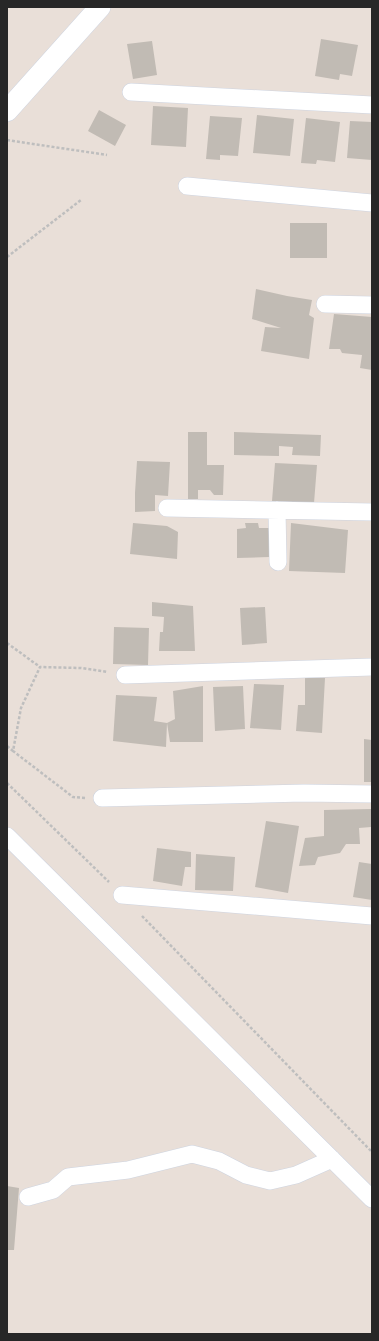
<svg xmlns="http://www.w3.org/2000/svg" width="379" height="1341" font-family="'Source Sans 3',sans-serif">
<style>
.building{fill:#c1bbb4}
.lines{fill:none;stroke-linecap:round;stroke-linejoin:round}
.minor-casing{stroke:#ced4e0;stroke-width:18}
.tertiary-casing{stroke:#ced4e0;stroke-width:22}
.path{stroke:#bebebe;stroke-width:2.5;stroke-dasharray:3 2;stroke-linecap:butt}
.minor{stroke:#fff;stroke-width:17}
.tertiary{stroke:#fff;stroke-width:21}
</style>
<rect width="100%" height="100%" fill="#e9dfd8"/>
<path class="building" d="M321,39L358,45L352,76L340,74L339,80L315,76Z
M152,41L157,75L133,79L127,44Z
M153,106L188,108L186,147L151,145Z
M99,110L126,125L115,146L88,131Z
M257,115L294,119L290,156L253,153Z
M210,116L242,118L238,156L220,155V160L206,159Z
M306,118L340,122L335,162L317,160L316,164L301,163Z
M350,121L372,122V160L347,158Z
M290,223H327V258H290Z
M256,289L287,296L312,300L309,315L314,318L309,359L261,351L265,327L281,328L252,319Z
M334,314L372,317V370L360,368L362,355L342,353L340,349H329Z
M188,432H207V465H224L223,495H214L210,490H198V499H188Z
M234,432L321,435L320,456L292,455L293,447L279,446V456L234,455Z
M137,461L170,462L168,496L155,495V511L135,512V493Z
M275,463L317,465L314,503L272,501Z
M133,523L167,526L178,532L177,559L130,554Z
M245,523H258L259,528H272L269,557L237,558V529L246,528Z
M291,523L348,530L345,573L289,571Z
M152,602L193,606L195,651H159L160,632H163L164,617L152,616Z
M265,607L267,643L242,645L240,608Z
M114,627L149,628L148,665L113,664Z
M305,678H325L322,733L296,731L298,705H305Z
M254,684L284,685L281,730L250,728Z
M203,686V742H170L167,723L166,747L113,741L116,695L157,697L154,721L167,723L175,719L173,691Z
M243,686L245,729L215,731L213,687Z
M364,739L372,740V782H364Z
M371,809V827L359,828L360,844H346L340,853L318,857L315,865L299,866L305,838L324,836V810Z
M266,821L299,826L288,893L255,887Z
M157,848L191,852V867H185L182,886L153,881Z
M196,854L235,857L233,891L195,890Z
M359,862L372,864V900L353,897Z
M7,1186L19,1188L14,1250H7Z"/>
<g class="lines">
<g class="minor-casing">
<path id="minor" d="M131,92L372,105
M187,186L372,203
M325,304L372,305
M167,508L372,512
M277,510L278,562
M125,675L372,667
M102,798L304,793L372,794
M7,836L372,1199
M122,895L372,916
M28,1197L53,1190L68,1177L128,1170L192,1154L219,1161L246,1175L270,1181L296,1175L332,1159"/>
</g>
<g class="tertiary-casing">
<path id="tertiary" d="M7,111L100,7"/>
</g>
<path class="path" d="M7,140L107,155
M7,257L81,200
M7,643L40,667
M7,746L13,751
M7,783L109,882
M85,798L73,797L13,751L21,708L40,667L81,668L108,672
M142,916L372,1152"/>
<use href="#minor" class="minor"/>
<use href="#tertiary" class="tertiary"/>
</g>
<rect width="379" height="1341" fill="none" stroke="#272727" stroke-width="16"/>
</svg>
